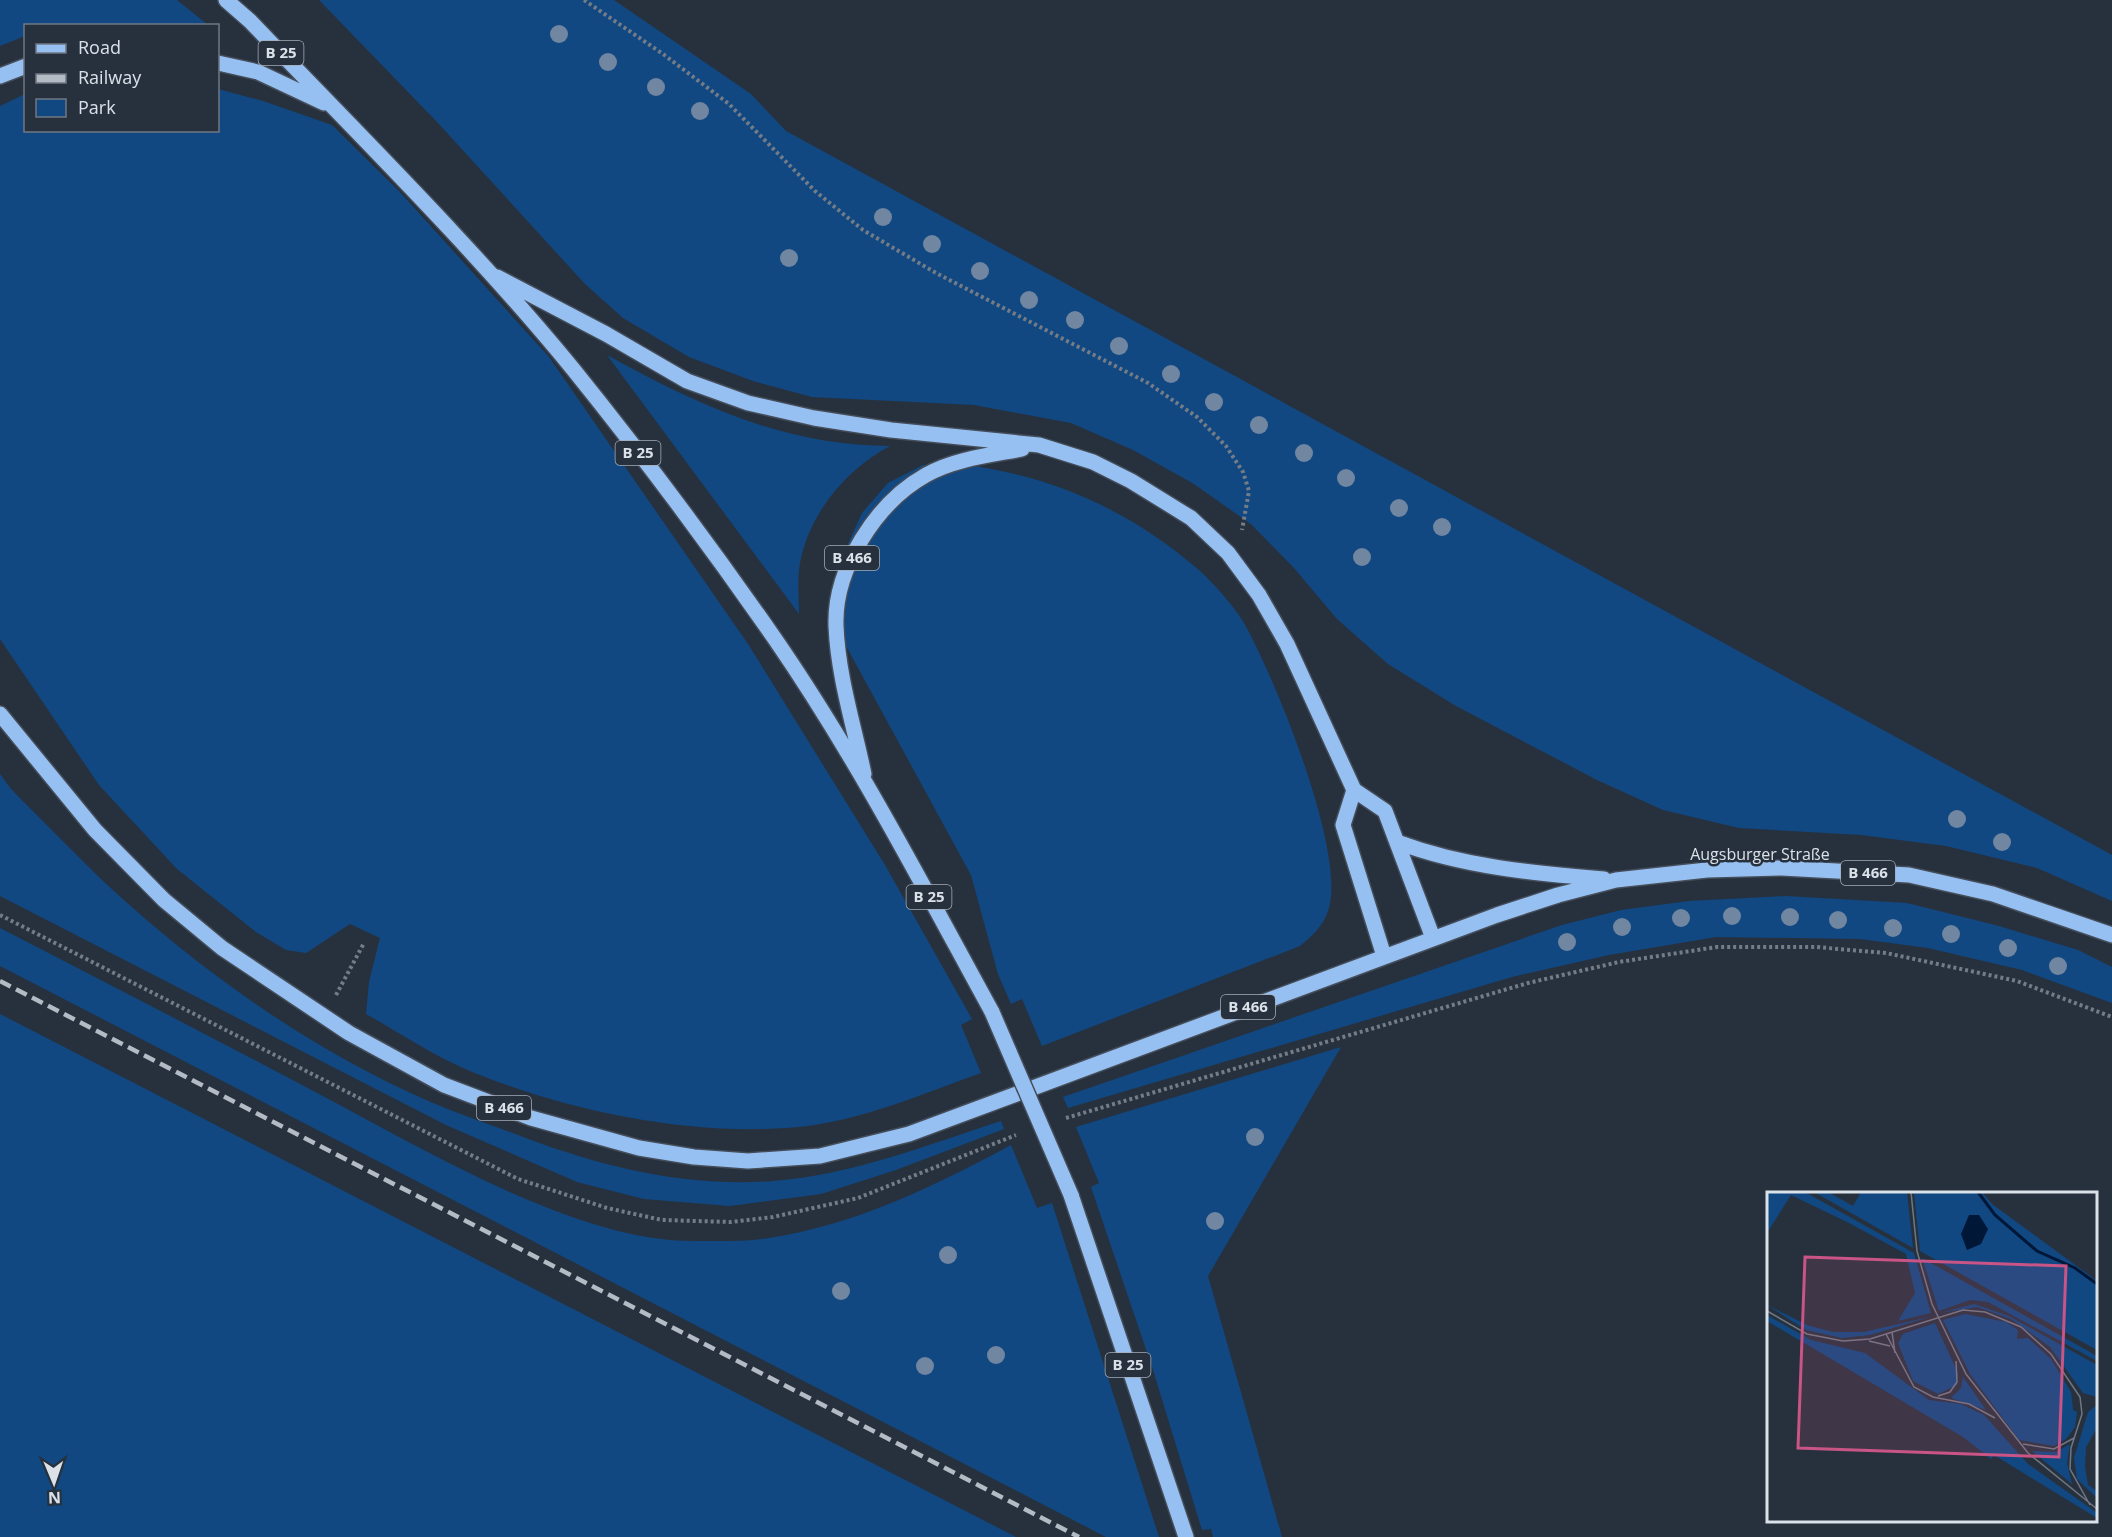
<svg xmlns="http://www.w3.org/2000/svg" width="2112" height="1537" font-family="'Open Sans',sans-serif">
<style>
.green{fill:#114882}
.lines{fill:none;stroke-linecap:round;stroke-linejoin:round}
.primary-casing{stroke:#444d59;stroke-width:18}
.path{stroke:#737c87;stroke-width:4;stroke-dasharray:3 3;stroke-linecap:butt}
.primary{stroke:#97c0f2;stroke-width:15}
.rail{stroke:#b3bbc4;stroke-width:4.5;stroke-dasharray:12 6;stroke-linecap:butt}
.primary-bridge-casing{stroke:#444d59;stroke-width:18;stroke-linecap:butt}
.primary-bridge{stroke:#97c0f2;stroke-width:15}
.tree{fill:#7186a0}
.labels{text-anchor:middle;stroke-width:5;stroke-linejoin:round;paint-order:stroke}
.shield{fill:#27313e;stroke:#a4acb6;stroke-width:1.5}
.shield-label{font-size:15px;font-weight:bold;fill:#dae1e9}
.street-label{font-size:16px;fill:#dae1e9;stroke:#27313e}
.inset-river{fill:none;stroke:#001738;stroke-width:3}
.inset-road{fill:none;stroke:#6f7782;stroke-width:1.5}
.view{fill:#c95486;fill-opacity:0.15;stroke:#c95486;stroke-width:3}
.inset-edge{fill:none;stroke:#dae1e9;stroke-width:3}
</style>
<rect width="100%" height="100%" fill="#27313e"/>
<path class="green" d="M0,0H177L208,25L26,26L25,36L0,46Z
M319,0H614L751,94L786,131L2112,855V901L2037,868L1946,846L1861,835L1739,828L1663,810L1597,780L1456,706L1388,664L1337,619L1294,568L1252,525L1194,484L1133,450L1071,423L974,405L812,397L753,381L689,357L623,318L585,284L438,123Z
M218,89L263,101L332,125L399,191L549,357L748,644L885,865L972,1019L961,1025L981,1073C922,1094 861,1121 798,1127C693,1137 567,1111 470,1071C434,1056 400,1033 366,1014L369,982L380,938L350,924L306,953L286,950L256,932L177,869L99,785L0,639V106L25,94L26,130H218Z
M607,355C697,405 786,446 890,446C846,469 809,514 800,563C797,580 799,598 799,614Z
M959,464C1051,475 1130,510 1200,571C1215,585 1234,606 1244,623C1274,676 1348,855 1328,911C1323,926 1312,936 1300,946L1042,1046L1022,999L1011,1004L998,974L971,875L845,644L839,594L846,548L862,513L888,483L923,465Z
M0,774L11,789C41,819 71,850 102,880C196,968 308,1048 426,1100C454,1112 482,1122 510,1132C594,1165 683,1188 773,1181C852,1175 927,1145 1001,1121L1004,1129L896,1170L821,1194L730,1206L644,1199L577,1182L446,1125L0,896Z
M1786,896L1907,903L1999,926L2078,950L2112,967V1003L2022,970L1928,948L1860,939L1716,937L1609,955L1512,977L1068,1108L1063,1097L1562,925L1621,910L1689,901Z
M0,928C107,983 213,1038 319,1094C422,1148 575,1241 692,1241C717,1241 745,1242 769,1238C855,1225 935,1186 1011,1145L1037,1208L1052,1203L1159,1537H1106L0,966Z
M0,1014L1016,1537H0Z
M1341,1047L1208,1276L1282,1537H1213L1211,1529L1202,1530L1153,1370L1091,1187L1099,1183L1076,1127Z"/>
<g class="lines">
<g class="primary-casing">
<path id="primary" d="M226,0L250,21C359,135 473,247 573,369C644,457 711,547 775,639C857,758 923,886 992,1012
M218,63L258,72L324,103
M0,76L26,66
M497,277L606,334L687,381L748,403L814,418L891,430L1039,445L1093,462L1131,481L1191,518L1228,553L1259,595L1287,644L1354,790L1385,811L1433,938
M0,714L95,830L164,900L222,948L349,1033L444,1085L531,1118L639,1148L694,1157L748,1161L820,1156L909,1134L1497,915L1558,895L1616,880L1707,870L1782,868L1909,875L1993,894L2112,935
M864,774C854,726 838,676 836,626C834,569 876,503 926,475C954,459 991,455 1022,449
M1354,790L1343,825L1384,956
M1397,842C1464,867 1532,873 1604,879
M1071,1195L1186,1537"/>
</g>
<path class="path" d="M584,0L663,54L729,104L815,191L863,230L936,273L1148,383L1197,417L1226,446L1243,472L1249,491L1242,530
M0,915L518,1179L607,1208L662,1220L731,1222L773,1217L858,1198L1016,1135
M336,995L364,943
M1066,1118L1528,983L1619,962L1717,947H1816L1886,953L2017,981L2112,1017"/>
<use href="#primary" class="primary"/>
<path class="rail" d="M0,981L1079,1537"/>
<g class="primary-bridge-casing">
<path id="primary-bridge" d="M992,1012L1071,1195"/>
</g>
<use href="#primary-bridge" class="primary-bridge"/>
</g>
<g class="tree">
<circle cx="559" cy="34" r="9"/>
<circle cx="608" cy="62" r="9"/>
<circle cx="656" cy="87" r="9"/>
<circle cx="700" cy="111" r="9"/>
<circle cx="883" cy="217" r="9"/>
<circle cx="932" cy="244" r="9"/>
<circle cx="789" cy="258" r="9"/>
<circle cx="980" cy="271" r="9"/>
<circle cx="1029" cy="300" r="9"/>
<circle cx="1075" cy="320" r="9"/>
<circle cx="1119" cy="346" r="9"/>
<circle cx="1171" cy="374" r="9"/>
<circle cx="1214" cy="402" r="9"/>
<circle cx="1259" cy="425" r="9"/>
<circle cx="1304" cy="453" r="9"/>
<circle cx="1346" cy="478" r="9"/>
<circle cx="1399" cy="508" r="9"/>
<circle cx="1442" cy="527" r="9"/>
<circle cx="1362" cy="557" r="9"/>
<circle cx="1957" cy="819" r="9"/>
<circle cx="2002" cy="842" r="9"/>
<circle cx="1732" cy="916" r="9"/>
<circle cx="1790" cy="917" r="9"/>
<circle cx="1681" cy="918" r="9"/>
<circle cx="1838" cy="920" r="9"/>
<circle cx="1622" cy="927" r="9"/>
<circle cx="1893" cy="928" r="9"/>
<circle cx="1951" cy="934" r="9"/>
<circle cx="1567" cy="942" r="9"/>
<circle cx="2008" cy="948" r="9"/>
<circle cx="2058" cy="966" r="9"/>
<circle cx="1255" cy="1137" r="9"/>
<circle cx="1215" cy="1221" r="9"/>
<circle cx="948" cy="1255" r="9"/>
<circle cx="841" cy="1291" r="9"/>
<circle cx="996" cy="1355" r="9"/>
<circle cx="925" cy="1366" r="9"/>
</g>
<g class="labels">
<g class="shield">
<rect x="258.5" y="41" width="45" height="24" rx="4.5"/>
<rect x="615.5" y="441" width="45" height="24" rx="4.5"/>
<rect x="825" y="546" width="54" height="24" rx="4.5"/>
<rect x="1841" y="861" width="54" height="24" rx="4.5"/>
<rect x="906.5" y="885" width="45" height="24" rx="4.5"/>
<rect x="1221" y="995" width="54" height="24" rx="4.5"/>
<rect x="477" y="1096" width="54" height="24" rx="4.5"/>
<rect x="1105.5" y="1353" width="45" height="24" rx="4.5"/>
</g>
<g class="shield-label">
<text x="281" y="58">B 25</text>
<text x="638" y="458">B 25</text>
<text x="852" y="563">B 466</text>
<text x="1868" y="878">B 466</text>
<text x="929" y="902">B 25</text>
<text x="1248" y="1012">B 466</text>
<text x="504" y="1113">B 466</text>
<text x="1128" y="1370">B 25</text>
</g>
<g class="street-label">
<text x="1760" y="860">Augsburger Straße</text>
</g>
</g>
<g transform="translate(1767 1192)">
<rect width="330" height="330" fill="#27313e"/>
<path d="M0,0H38L147,61L164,121L131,129L148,101L139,62L82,31L24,3L0,41ZM47,0H61L86,14L94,0H140L146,56ZM147,0H215L225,12L330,89V158L153,59ZM155,66L330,164V169L221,110L203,108L172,119ZM207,112L242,124L330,173V205L316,201L283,155L244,127L210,115L173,121ZM0,113L40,133L66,140H97L166,124L103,143L75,146L39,138ZM198,122L239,130L251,138L250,147L261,146L284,167L304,200L306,218L310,220L308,235L299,247L287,254L252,248L203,182L176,128ZM0,123L44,148L98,161L162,208L194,212L217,223L261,272L330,321V326L227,263L224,267L196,245L0,129ZM168,131L191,181L190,193L171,202L146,189L131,151L136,142ZM196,185L219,218L184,206L194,196ZM330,213V236L319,255L318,275L321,293L330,299V306L310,287L307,266L321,220ZM303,252L300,271L305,292L265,259L289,260Z" fill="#114882"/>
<path d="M202,23H212L221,37L214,52L200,58L194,42Z" fill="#001738"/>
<path class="inset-river" d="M211,0L228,23L270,59L308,76L330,92"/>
<path class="inset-road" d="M144,0L150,59L165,112L199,182L261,261L330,317M0,119L40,142L76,149L103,147L196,118L218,120L254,135L284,162L313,205L315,222L304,256L303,277L323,313M125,140L128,161M119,142L147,195L166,205L202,212L228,226M102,149L123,154M171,204L183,200L190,190L189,169M256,252L287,257L307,246"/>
<path class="view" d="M38,65L299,74L292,265L31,256Z"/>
<rect width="330" height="330" class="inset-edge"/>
</g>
<rect x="24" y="24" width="195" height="108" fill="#27313e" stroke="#6f7782" stroke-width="1.5"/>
<rect x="36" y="44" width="30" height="9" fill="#97c0f2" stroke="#6f7782" stroke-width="1.5"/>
<text x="78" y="54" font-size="18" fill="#dae1e9">Road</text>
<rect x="36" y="74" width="30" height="9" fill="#b3bbc4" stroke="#6f7782" stroke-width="1.5"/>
<text x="78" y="84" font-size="18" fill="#dae1e9">Railway</text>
<rect x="36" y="99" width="30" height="18" fill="#114882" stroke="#6f7782" stroke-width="1.5"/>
<text x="78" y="114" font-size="18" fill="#dae1e9">Park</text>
<g transform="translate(54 1483) rotate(178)" stroke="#27313e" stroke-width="4.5" paint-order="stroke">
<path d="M0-4.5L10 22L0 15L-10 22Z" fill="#dae1e9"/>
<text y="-9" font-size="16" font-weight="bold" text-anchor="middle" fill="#dae1e9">N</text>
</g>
</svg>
